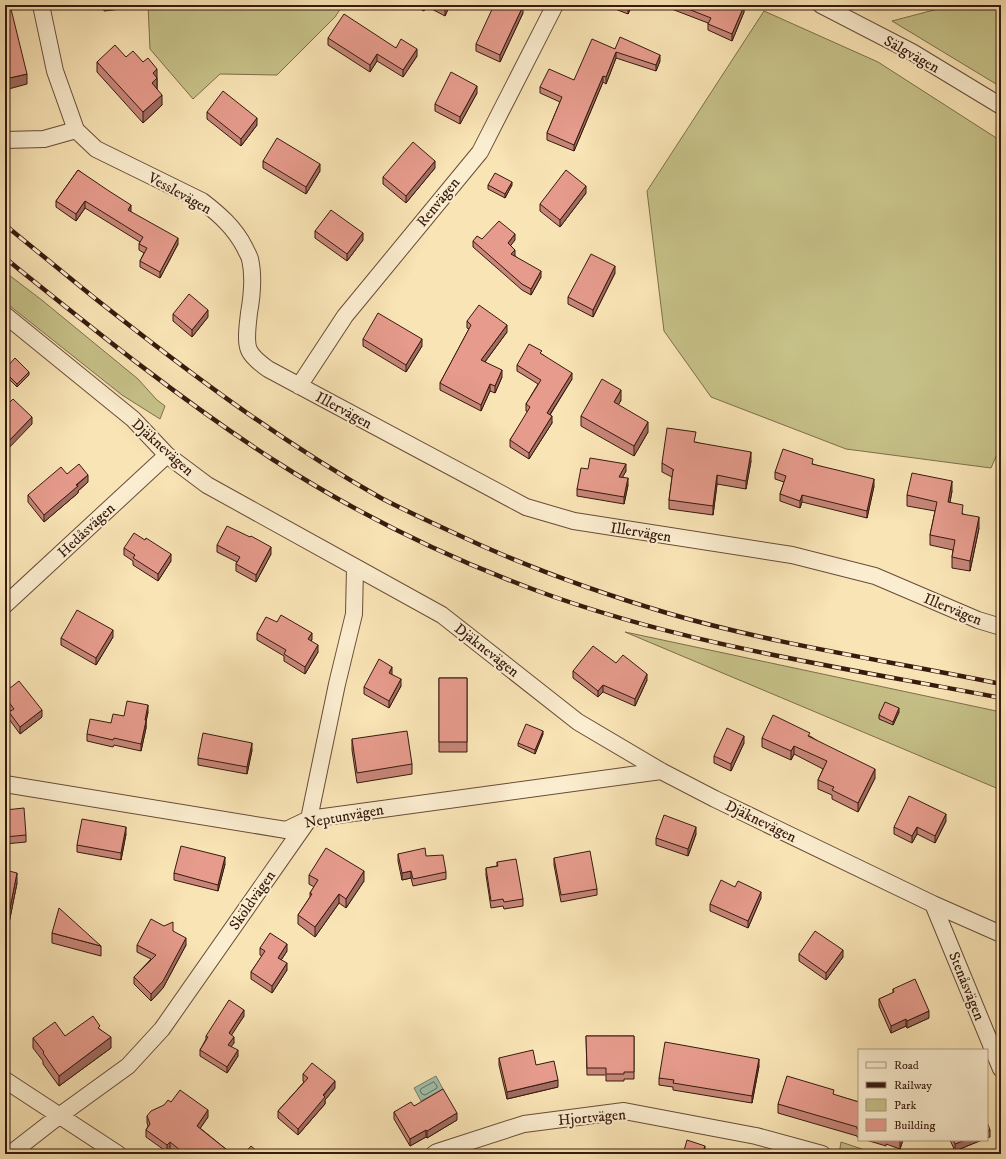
<svg xmlns="http://www.w3.org/2000/svg" width="1006" height="1159" font-family="'IM FELL DW Pica',serif">
<style>
.green{fill:#c6c188;stroke:#7e6e4b}
.water{fill:#9fbfa8;stroke:#757d6a}
.lines{fill:none;stroke-linecap:round;stroke-linejoin:round}
.shore{stroke:#6b6c5b;stroke-width:1}
.minor-casing{stroke:#684c38;stroke-width:18}
.minor{stroke:#fbedcf;stroke-width:16}
.rail-casing{stroke:#371a0e;stroke-width:4.5}
.rail{stroke:#fbedcf;stroke-width:3;stroke-dasharray:9;stroke-linecap:butt}
.wall{fill:#c68578;stroke:#371a0e}
.shaded-wall{fill:#a16c62;stroke:#371a0e}
.building{fill:#e69b8c;stroke:#371a0e}
.labels{text-anchor:middle;stroke-width:4;stroke-linejoin:round;paint-order:stroke}
.street-label{font-size:15px;fill:#371a0e;stroke:#fbedcf}
</style>
<rect width="100%" height="100%" fill="#f9e4b5"/>
<filter id="stains"><feTurbulence type="fractalNoise" baseFrequency=".005" numOctaves="4"/><feColorMatrix values="0 0 0 0 .2 0 0 0 0 .09 0 0 0 0 .02 0 0 0 .5 -.17"/></filter>
<radialGradient id="worn" r=".72"><stop offset=".6" stop-color="#630" stop-opacity="0"/><stop offset="1" stop-color="#630" stop-opacity=".3"/></radialGradient>
<path class="green" d="M148,5H343L335,17L277,75L220,74L193,99L150,49Z
M953,5H1001V87L892,21Z
M764,11L878,62L1001,141V445L991,468L846,449L711,397L664,331L647,191Z
M5,272L43,301L138,379L157,400L165,406L160,419L122,395L5,302Z
M625,632L1001,712V790Z
M841,1142L877,1154H839Z"/>
<path class="water" d="M436,1076L443,1089L421,1101L414,1088Z"/>
<g class="lines">
<path class="shore" d="M434,1082L437,1086V1088L425,1095L422,1094L420,1091L421,1089Z"/>
<g class="minor-casing">
<path id="minor" d="M41,5L55,71L76,130L96,149L202,201C219,214 235,228 245,248C246,251 249,255 250,259C254,276 252,296 249,313C248,323 245,341 249,350C252,357 261,364 268,369L526,507L574,521L792,555L875,576L978,620L1001,627
M821,5L912,52L1001,106
M5,140L44,139L76,130
M5,315L133,419L167,455L207,485L442,615L578,722L661,771L715,799L933,904L1001,934
M299,386L345,316L480,152L555,5
M5,605L167,455
M5,784L286,830L309,819L661,771
M933,904L1001,1069
M5,1080L118,1154
M10,1154L59,1116L128,1066L162,1029L309,819L337,684L354,614L355,568
M434,1154L437,1152L524,1124L624,1111L756,1136L822,1154"/>
</g>
<use href="#minor" class="minor"/>
<g class="rail-casing">
<path id="rail" d="M5,225C34,249 63,272 92,296C184,369 278,440 381,498C404,510 428,521 452,532C521,565 593,591 667,613C776,645 890,661 1001,684
M5,258C92,328 178,398 272,459C354,512 443,556 535,590C683,645 846,668 1001,698"/>
</g>
<use href="#rail" class="rail"/>
</g>
<path class="wall" d="M103,5H130V8L104,11Z
M411,5H450L445,16L426,6L424,11Z
M605,5H632L628,14Z
M669,5H742L744,12L732,41L708,30V23L669,8Z
M523,13L500,62L476,51V44Z
M328,38L396,48L417,56L403,77L377,61L370,72L328,45Z
M615,49L660,61L656,71L616,58L606,84L603,82L574,151L547,140V133L560,102L540,93V87L574,80Z
M126,57L157,78V89L162,105L143,123L97,72V62Z
M477,93L460,124L435,111V104Z
M207,112L257,125L241,146L207,119Z
M263,161L320,171L306,194L263,168Z
M435,168L406,203L383,184V177Z
M78,170L131,212L178,244L160,278L140,267V261L144,253L139,250V244L140,242L85,208L76,221L56,207V201Z
M488,185H512L505,198L488,189Z
M586,193L560,227L540,211V204Z
M315,231L363,240L347,261L315,238Z
M482,239L515,240L510,245L515,256L541,277L531,295L522,290L473,247V241Z
M615,273L593,317L568,304V297Z
M173,314L208,317L192,337L173,321Z
M467,321L507,332L485,362L502,377L495,393L490,391L481,411L440,390V383L469,329L467,328Z
M363,339L422,346L406,372L363,346Z
M542,354L572,379L550,415L552,423L529,459L510,447V440L528,412L526,411V404L538,384L517,371V365Z
M5,369L29,375L17,387L5,375Z
M621,400L618,405L648,432L634,456L581,426V416Z
M696,442L751,461L746,489L717,484L713,515L669,509V500L672,477L662,472V463Z
M813,464L874,486L867,518L802,502L800,508L780,501V494L784,482L775,479V472Z
M588,469L626,471L622,477L628,485L624,504L577,496V489Z
M67,474L88,482L78,491V493L44,522L28,502V495Z
M952,491L950,502L979,528L970,571L952,568V557L953,550L930,545V535L935,511L907,506V495Z
M250,537L271,554L256,582L236,571V564L237,562L217,552V545Z
M124,548L171,561L158,581L133,565V561L124,555Z
M277,622L312,639L311,641L318,652L305,674L284,661V656L257,640V633Z
M113,637L96,665L61,645V638Z
M616,663L647,680L635,706L603,692L598,697L573,678V671Z
M392,674L401,686L389,708L364,694V687Z
M439,678H467V752H439Z
M5,692L42,717L20,734L9,719V712L10,711L5,704Z
M148,712L146,721V728L141,751L114,745L113,747L87,741V734L111,723L124,716Z
M899,712L893,725L879,719V715Z
M543,734L535,754L518,746V743Z
M810,736L875,778L858,812L832,799V795L818,789V780L823,769L794,754L791,760L762,747V738Z
M352,739L412,764V774L357,783L352,750Z
M744,743L731,771L714,763V756Z
M252,750L247,774L198,765V758Z
M5,810L26,835V842L5,844Z
M946,821L935,843L917,834L912,843L894,834V827Z
M126,834L121,860L77,852V845Z
M696,834L688,856L656,845V838Z
M398,854L426,856L446,872V879L413,886L411,878L402,880L398,861Z
M554,858L597,889V895L561,902L554,865Z
M497,862L523,899V906L504,909L503,906L491,908L486,875V868L497,866Z
M225,864L218,891L174,880V873Z
M5,870L17,883L8,928H5Z
M309,875L364,881L346,908L339,903L315,937L298,924V915L310,897V893L314,887L309,884Z
M735,887L761,898L748,928L710,911V904Z
M173,931L186,945L163,988L151,1001L134,984V977L151,959L137,952V945Z
M52,933L101,946V956L52,943Z
M260,948L287,951L281,960L287,970L272,993L251,979V972L262,956L260,955Z
M799,954L843,957L826,980L799,961Z
M893,989L929,1018L907,1028L906,1026L891,1033L879,1006V999L893,993Z
M244,1016L231,1035L234,1043L231,1046L238,1056L227,1073L200,1056V1050L206,1039V1036Z
M100,1029L111,1048L59,1086L43,1064V1061L33,1048V1038L65,1036Z
M586,1036H634V1079H624V1081H606V1075H587Z
M499,1058L536,1065L558,1087L507,1099L499,1065Z
M759,1066L752,1103L673,1090V1087L659,1085V1078Z
M303,1074L335,1088L325,1100V1104L298,1135L278,1118V1111L304,1082L303,1081Z
M834,1095L859,1102V1138L857,1137V1136L778,1113V1104Z
M171,1102L208,1117L200,1128L232,1154H176L170,1149L167,1152L146,1137V1130L148,1126L147,1123V1116Z
M414,1106L457,1120L427,1138L426,1137L410,1146L394,1119V1112Z
M866,1140H903L900,1149L886,1144V1146Z
M950,1140H982L955,1151Z"/>
<path class="shaded-wall" d="M424,5H426L424,11Z
M446,5H450L445,16V7Z
M629,5H632L628,14V8Z
M523,6V13L500,62V55Z
M744,6V12L732,41V34Z
M417,49V56L403,77V70Z
M616,52V58L606,84V77Z
M377,54V61L370,72V65Z
M660,55V61L656,71V65Z
M157,69V89L152,94L153,73Z
M27,74V84L5,90V79Z
M603,76V82L574,151V145Z
M477,86V93L460,124V117Z
M162,95V105L143,123V112Z
M257,118V125L241,146V139Z
M435,161V168L406,203V196Z
M320,164V171L306,194V187Z
M512,182V185L505,198V194Z
M586,186V193L560,227V220Z
M85,201V208L76,221V214Z
M131,205V212L128,217V210Z
M363,233V240L347,261V254Z
M515,234V240L508,249V243Z
M178,238V244L160,278V272Z
M515,250V256L511,260V254Z
M615,266V273L593,317V310Z
M541,271V277L531,295V289Z
M208,310V317L192,337V330Z
M507,325V332L481,367V360Z
M422,339V346L406,372V365Z
M502,370V377L495,393V386Z
M29,372V375L17,387V384Z
M572,373V379L547,419V413Z
M490,384V391L481,411V405Z
M621,390V400L614,413V402Z
M552,416V423L529,459V453Z
M32,417V424L5,452V445Z
M648,422V432L634,456V446Z
M751,452V461L746,489V481Z
M626,464V471L619,484V477Z
M88,475V482L78,491V493L44,522V515Z
M717,475V484L713,515V506Z
M628,478V485L624,504V497Z
M874,479V486L867,518V511Z
M952,481V491L948,512V502Z
M802,495V502L800,508V501Z
M979,517V528L970,571V561Z
M271,547V554L256,582V575Z
M171,554V561L158,581V574Z
M113,630V637L96,665V658Z
M312,633V639L308,646V639Z
M318,645V652L305,674V667Z
M392,667V674L389,679V673Z
M647,674V680L635,706V699Z
M401,679V686L389,708V701Z
M603,685V692L598,697V691Z
M148,705V712L145,727V720Z
M899,708V712L893,725V722Z
M42,710V717L20,734V727Z
M146,721V728L141,751V744Z
M543,731V734L535,754V750Z
M744,736V743L731,771V764Z
M252,743V750L247,774V767Z
M794,746V754L791,760V751Z
M875,769V778L858,812V803Z
M946,814V821L935,843V836Z
M126,827V834L121,860V853Z
M696,827V834L688,856V849Z
M917,827V834L912,843V836Z
M225,857V864L218,891V885Z
M364,871V881L346,908V899Z
M411,871V878L402,880V873Z
M17,873V883L8,928V918Z
M761,892V898L748,928V921Z
M339,894V903L315,937V927Z
M186,938V945L163,988L151,1001V994Z
M287,944V951L278,965V958Z
M843,950V957L826,980V973Z
M287,963V970L272,993V986Z
M244,1010V1016L229,1039V1033Z
M929,1011V1018L907,1028V1021Z
M906,1019V1026L891,1033V1026Z
M8,1025V1032L5,1036V1029Z
M111,1037V1048L59,1086V1076Z
M234,1037V1043L228,1051V1045Z
M238,1050V1056L227,1073V1067Z
M759,1059V1066L752,1103V1096Z
M558,1080V1087L507,1099V1092Z
M335,1081V1088L325,1100V1104L298,1135V1129Z
M208,1110V1117L197,1133V1126Z
M457,1113V1120L427,1138V1131Z
M426,1130V1137L410,1146V1139Z
M990,1130V1137L987,1138V1131Z
M900,1140H903L900,1149Z
M965,1140H982L955,1151V1144Z
M170,1142V1149L167,1152V1145Z
M705,1146V1153L704,1154H702Z"/>
<path class="building" d="M5,5H10L27,74L5,79Z
M441,5H446L445,7Z
M494,5H521L523,6L500,55L476,44Z
M622,5H629L628,8Z
M678,5H742L744,6L732,34L708,24L711,18Z
M344,14L396,48L401,39L417,49L403,70L377,54L370,65L328,38Z
M620,37L660,55L656,65L616,52L606,77L603,76L574,145L547,133L562,97L540,87L549,69L574,80L592,39L615,49Z
M115,45L126,57L133,51L143,62L148,58L157,69L153,73L157,78L152,83L162,95L143,112L97,62Z
M451,72L477,86L460,117L435,104Z
M223,91L257,118L241,139L207,112Z
M277,138L320,164L306,187L263,161Z
M413,142L435,161L406,196L383,177Z
M78,170L109,191L131,205L128,210L178,238L160,272L140,261L147,248L139,244L143,237L85,201L76,214L56,201Z
M566,170L586,186L560,220L540,204Z
M495,173L512,182L505,194L488,185Z
M331,210L363,233L347,254L315,231Z
M499,221L515,234L508,243L515,250L511,254L541,271L531,289L522,284L473,241L477,236L482,239Z
M591,254L615,266L593,310L568,297Z
M189,294L208,310L192,330L173,314Z
M479,305L507,325L481,360L502,370L495,386L490,384L481,405L440,383L471,325L467,321Z
M378,313L422,339L406,365L363,339Z
M529,344L542,351L540,353L572,373L547,413L552,416L529,453L510,440L530,407L526,404L541,380L517,365Z
M15,358L29,372L17,384L5,372V369Z
M602,379L621,390L614,402L648,422L634,446L581,416Z
M13,399L32,417L5,445V407Z
M667,428L696,432L694,442L751,452L746,481L717,475L713,506L669,500L673,470H674L662,463Z
M783,449L813,459L812,464L874,479L867,511L802,495L800,501L780,494L786,476L775,472Z
M590,458L626,464L619,477L628,478L624,497L577,489L581,468L588,469Z
M79,464L88,475L76,485L78,486L44,515L28,495L61,467L67,474Z
M912,473L952,481L948,502L963,505L962,514L979,517L970,561L952,557L955,540L930,535L937,502L907,495Z
M227,526L250,537L251,536L271,547L256,575L236,564L240,557L217,545Z
M134,533L145,540L146,538L171,554L158,574L133,558L135,555L124,548Z
M77,610L113,630L96,658L61,638Z
M281,615L312,633L308,639L318,645L305,667L284,654L286,650L257,633L266,617L277,622Z
M593,646L616,663L623,655L647,674L635,699L603,685L598,691L573,671Z
M379,659L392,667L389,673L401,679L389,701L364,687Z
M439,678H467V742H439Z
M19,681L42,710L20,727L9,712L14,709L5,697V692Z
M127,701L148,705L145,720L146,721L141,744L114,738L113,740L87,734L90,719L111,723L113,714L124,716Z
M885,702L899,708L893,722L879,715Z
M773,715L810,733L808,736L875,769L858,803L832,790L834,787L818,780L827,761L794,746L791,751L762,738Z
M526,724L543,731L535,750L518,743Z
M727,728L744,736L731,764L714,756Z
M407,731L412,764L357,773L352,739Z
M203,733L252,743L247,767L198,758Z
M909,796L946,814L935,836L917,827L912,836L894,827Z
M24,808L26,835L5,837V810Z
M664,815L696,827L688,849L656,838Z
M82,819L126,827L121,853L77,845Z
M181,846L225,857L218,885L174,873Z
M326,848L364,871L346,899L339,894L315,927L298,915L312,894L310,893L318,880L309,875Z
M425,848L426,856L443,855L446,872L413,879L411,871L402,873L398,854Z
M590,851L597,889L561,895L554,858Z
M516,859L523,899L504,902L503,899L491,901L486,868L498,866L497,862Z
M5,870L17,873L8,918L5,917Z
M721,880L735,887L738,881L761,892L748,921L710,904Z
M59,908L101,946L52,933Z
M151,919L164,926L173,922V931L186,938L163,981L151,994L134,977L156,955L137,945Z
M815,931L843,950L826,973L799,954Z
M270,933L287,944L278,958L287,963L272,986L251,972L265,951L260,948Z
M915,979L929,1011L907,1021L906,1019L891,1026L879,999L894,992L893,989Z
M229,1000L244,1010L229,1033L234,1037L228,1045L238,1050L227,1067L200,1050L208,1037L206,1036Z
M93,1016L100,1026L98,1028L111,1037L59,1076L43,1053L44,1052L33,1038L55,1022L65,1036Z
M5,1024L8,1025L5,1029Z
M586,1036H634V1072H624V1074H606V1068H587Z
M665,1042L759,1059L752,1096L673,1083L674,1080L659,1078Z
M533,1050L536,1065L554,1061L558,1080L507,1092L499,1058Z
M312,1063L335,1081L323,1095L325,1097L298,1129L278,1111L308,1078L303,1074Z
M787,1076L834,1090L833,1094L859,1102V1130L857,1129V1127L778,1104Z
M443,1089L457,1113L427,1131L426,1130L410,1139L394,1112L411,1102L414,1106Z
M180,1090L208,1110L197,1126L232,1154H185L170,1142L167,1145L146,1130L150,1124L147,1116L151,1111L164,1105L168,1100L171,1102Z
M987,1122L990,1130L987,1131Z
M687,1140L705,1146L702,1154H683Z
M953,1140H965L955,1144Z
M251,1146L260,1154H244Z"/>
<g class="labels">
<g class="street-label">
<text transform="translate(912 54) rotate(29)" y="5">Sälgvägen</text>
<text transform="translate(180 193) rotate(29)" y="5">Vesslevägen</text>
<text transform="translate(438 202) rotate(-51)" y="5">Renvägen</text>
<text transform="translate(344 410) rotate(28)" y="5">Illervägen</text>
<text transform="translate(163 447) rotate(42)" y="5">Djäknevägen</text>
<text transform="translate(86 530) rotate(-43)" y="5">Hedåsvägen</text>
<text transform="translate(641 532) rotate(9)" y="5">Illervägen</text>
<text transform="translate(953 609) rotate(22)" y="5">Illervägen</text>
<text transform="translate(487 650) rotate(38)" y="5">Djäknevägen</text>
<text transform="translate(344 816) rotate(-10)" y="5">Neptunvägen</text>
<text transform="translate(761 821) rotate(26)" y="5">Djäknevägen</text>
<text transform="translate(252 900) rotate(-55)" y="5">Sköldvägen</text>
<text transform="translate(967 986) rotate(68)" y="5">Stenåsvägen</text>
<text transform="translate(592 1117) rotate(-5)" y="5">Hjortvägen</text>
</g>
</g>
<rect width="1006" height="1159" fill="none" stroke="#f9e4b5" stroke-width="20"/>
<rect x="6" y="6" width="994" height="1147" fill="none" stroke="#371a0e" stroke-width="2"/>
<rect x="10" y="10" width="986" height="1139" fill="none" stroke="#371a0e"/>
<rect x="858" y="1049" width="130" height="92" fill="#fbedcf" stroke="#ad9982"/>
<rect x="866" y="1062" width="20" height="6" fill="#fbedcf" stroke="#ad9982"/>
<text x="894" y="1069" font-size="12" fill="#371a0e">Road</text>
<rect x="866" y="1082" width="20" height="6" fill="#371a0e" stroke="#ad9982"/>
<text x="894" y="1089" font-size="12" fill="#371a0e">Railway</text>
<rect x="866" y="1099" width="20" height="12" fill="#c6c188" stroke="#ad9982"/>
<text x="894" y="1109" font-size="12" fill="#371a0e">Park</text>
<rect x="866" y="1119" width="20" height="12" fill="#e69b8c" stroke="#ad9982"/>
<text x="894" y="1129" font-size="12" fill="#371a0e">Building</text>
<rect width="100%" height="100%" filter="url(#stains)"/>
<rect width="100%" height="100%" fill="url(#worn)"/>
</svg>
